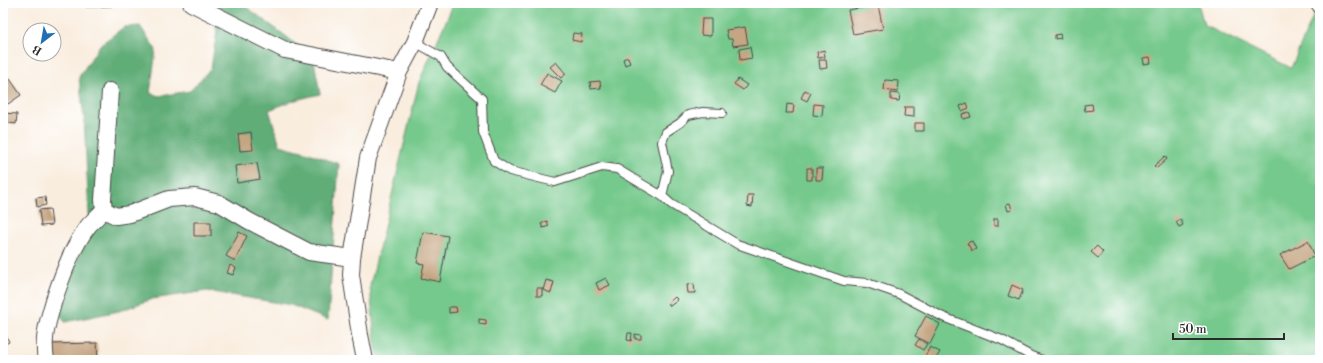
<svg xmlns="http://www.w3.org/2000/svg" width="1323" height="363" font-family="'Libre Bodoni',serif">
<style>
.green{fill:#76c98c;stroke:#507a5c}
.forest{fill:#60ad78;stroke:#466c52}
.building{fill:#c5a582}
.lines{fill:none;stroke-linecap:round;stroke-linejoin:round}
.service-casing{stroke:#4a4846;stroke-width:10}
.minor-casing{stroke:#4a4846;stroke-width:18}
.service{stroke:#fff;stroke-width:8}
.minor{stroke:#fff;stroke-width:16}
</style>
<rect width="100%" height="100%" fill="#fff"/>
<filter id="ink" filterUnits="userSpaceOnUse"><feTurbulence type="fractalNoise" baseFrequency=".025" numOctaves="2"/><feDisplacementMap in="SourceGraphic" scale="8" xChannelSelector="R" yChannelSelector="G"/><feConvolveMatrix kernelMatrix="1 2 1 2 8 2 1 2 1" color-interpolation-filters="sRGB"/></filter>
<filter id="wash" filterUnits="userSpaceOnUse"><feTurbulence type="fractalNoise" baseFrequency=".012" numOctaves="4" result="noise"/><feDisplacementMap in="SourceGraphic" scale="16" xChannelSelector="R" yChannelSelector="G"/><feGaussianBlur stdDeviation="0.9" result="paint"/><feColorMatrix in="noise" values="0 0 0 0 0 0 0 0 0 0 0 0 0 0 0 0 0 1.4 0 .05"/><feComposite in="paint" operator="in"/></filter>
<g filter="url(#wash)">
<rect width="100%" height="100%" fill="#f9edde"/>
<path class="green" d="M454,3H1198L1204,25L1291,68L1316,10L1320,12V360H380L375,343L370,286L419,82Z"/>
<path class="forest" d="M211,3H241L287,37L314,60L320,94L295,100L269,110L280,145L309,153L339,164L328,320L291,305L207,291L152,299L119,311L65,322L55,307L90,233L84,118L79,77L100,45L124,27L140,26L156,50L150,93L159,96L190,91L211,68L217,32Z"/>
<g id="blocks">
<path class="building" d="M86,3H112V6L86,7Z
M1136,3H1143L1144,6L1137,8Z
M878,5L883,29L853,34L848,10Z
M702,19H711V36L701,35Z
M745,27L748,44L733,46L732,39H728L726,30Z
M573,33L582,34L581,42L572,40Z
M1060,34L1061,38L1055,39V35Z
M750,47L752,58L740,60L739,49Z
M824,50L825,57L818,58L817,52Z
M628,57L630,63L625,65L623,59Z
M1150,57L1151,63L1144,64L1143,58Z
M819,60H826L827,68L820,69Z
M556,62L566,74L561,78L550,67Z
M3,69L21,95L8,104L3,96Z
M547,73L562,81L555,93L540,85Z
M738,79L747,85L743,90L734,84Z
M885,80L899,81L898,92L884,90Z
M600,81L601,88L591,89L590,82Z
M805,90L811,93L807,101L801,98Z
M891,93L900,94L899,101L891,100Z
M967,103L969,108L962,111L960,106Z
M787,104L794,105L793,113H786Z
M814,104L823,105L822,116L813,115Z
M1092,104L1093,110L1085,111L1084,105Z
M905,107H914V117L904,116Z
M969,112L971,117L963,119L962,114Z
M3,113L17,114L16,124L3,122Z
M915,123H924V131H915Z
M251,132L253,150L240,151L238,134Z
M1165,156L1167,159L1157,168L1154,166Z
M257,163L260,179L237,183L235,166Z
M807,168H812V180H807Z
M816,168H823L822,180H816Z
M748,195H753L752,207L747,206Z
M45,197L46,205L37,207L36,198Z
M1010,203L1012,210L1008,211L1006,204Z
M50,209L52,225L41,226L39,210Z
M994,219H998V226H994Z
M1180,219L1183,225L1179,227L1176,222Z
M547,221L549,226L543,228L541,224Z
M194,222H211V236H194Z
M239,232L247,236L235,261L226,256Z
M423,232L448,236L440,282L421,278L424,264L417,263Z
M972,241L976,249L972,251L967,243Z
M1308,241L1315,256L1289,269L1280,255Z
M1097,246L1103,252L1098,258L1091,252Z
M230,265L236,268L233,275L227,273Z
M606,278L610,285L599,290L596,283Z
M546,280L554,282L551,293L543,290Z
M694,284L695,293H688L687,285Z
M1012,285L1023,290L1019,300L1008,296Z
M537,288H542V296H537Z
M675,297L678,300L670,306L668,303Z
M449,307H456L457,312L449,313Z
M926,316L940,324L930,344L915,336Z
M479,319L486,320V325L479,324Z
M4,330L9,342L3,345V331Z
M628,333H632L631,341L627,340Z
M635,334L641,335V339H635Z
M919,339L927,344L923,350L915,345Z
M97,343L98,360H50V344Z
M930,347L940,352L935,360H923Z"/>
</g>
</g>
<g filter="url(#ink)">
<use href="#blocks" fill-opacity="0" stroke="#4a4846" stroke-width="1"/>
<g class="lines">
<g class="service-casing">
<path id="service" d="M415,42L441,57L447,67L482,99L483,132L494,161L510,171L555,182L602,167L617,169L662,196L671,204L737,244L844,281L867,283L899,294L943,317L1002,340L1031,356L1042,360
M662,196L668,171L662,142L666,132L680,123L688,115L703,112L722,113"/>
</g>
<g class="minor-casing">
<path id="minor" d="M191,3L285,50L399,72
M1319,3L1320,5
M110,91L103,200L104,210L116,216L130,214L169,199L195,197L219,203L249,221L309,252L352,258
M46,360C42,336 48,322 54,300C63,274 72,247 89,225C94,220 99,215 104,210
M365,360L360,335L351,275L352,258L368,158L399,72L415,42L430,3"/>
</g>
<use href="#service" class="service"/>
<use href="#minor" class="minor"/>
</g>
</g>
<rect width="1323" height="363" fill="none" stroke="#fff" stroke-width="16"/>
<g transform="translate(42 42) rotate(211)"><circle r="19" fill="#ffffff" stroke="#aaaaaa"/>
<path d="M0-3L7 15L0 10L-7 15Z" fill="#1f6fb2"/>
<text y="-6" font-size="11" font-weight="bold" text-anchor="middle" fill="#2b2b2b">B</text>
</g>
<path d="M1173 333v6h111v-6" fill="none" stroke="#2b2b2b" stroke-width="2"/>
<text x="1179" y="333" font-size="12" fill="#2b2b2b" stroke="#ffffff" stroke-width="3" paint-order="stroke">50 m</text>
</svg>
